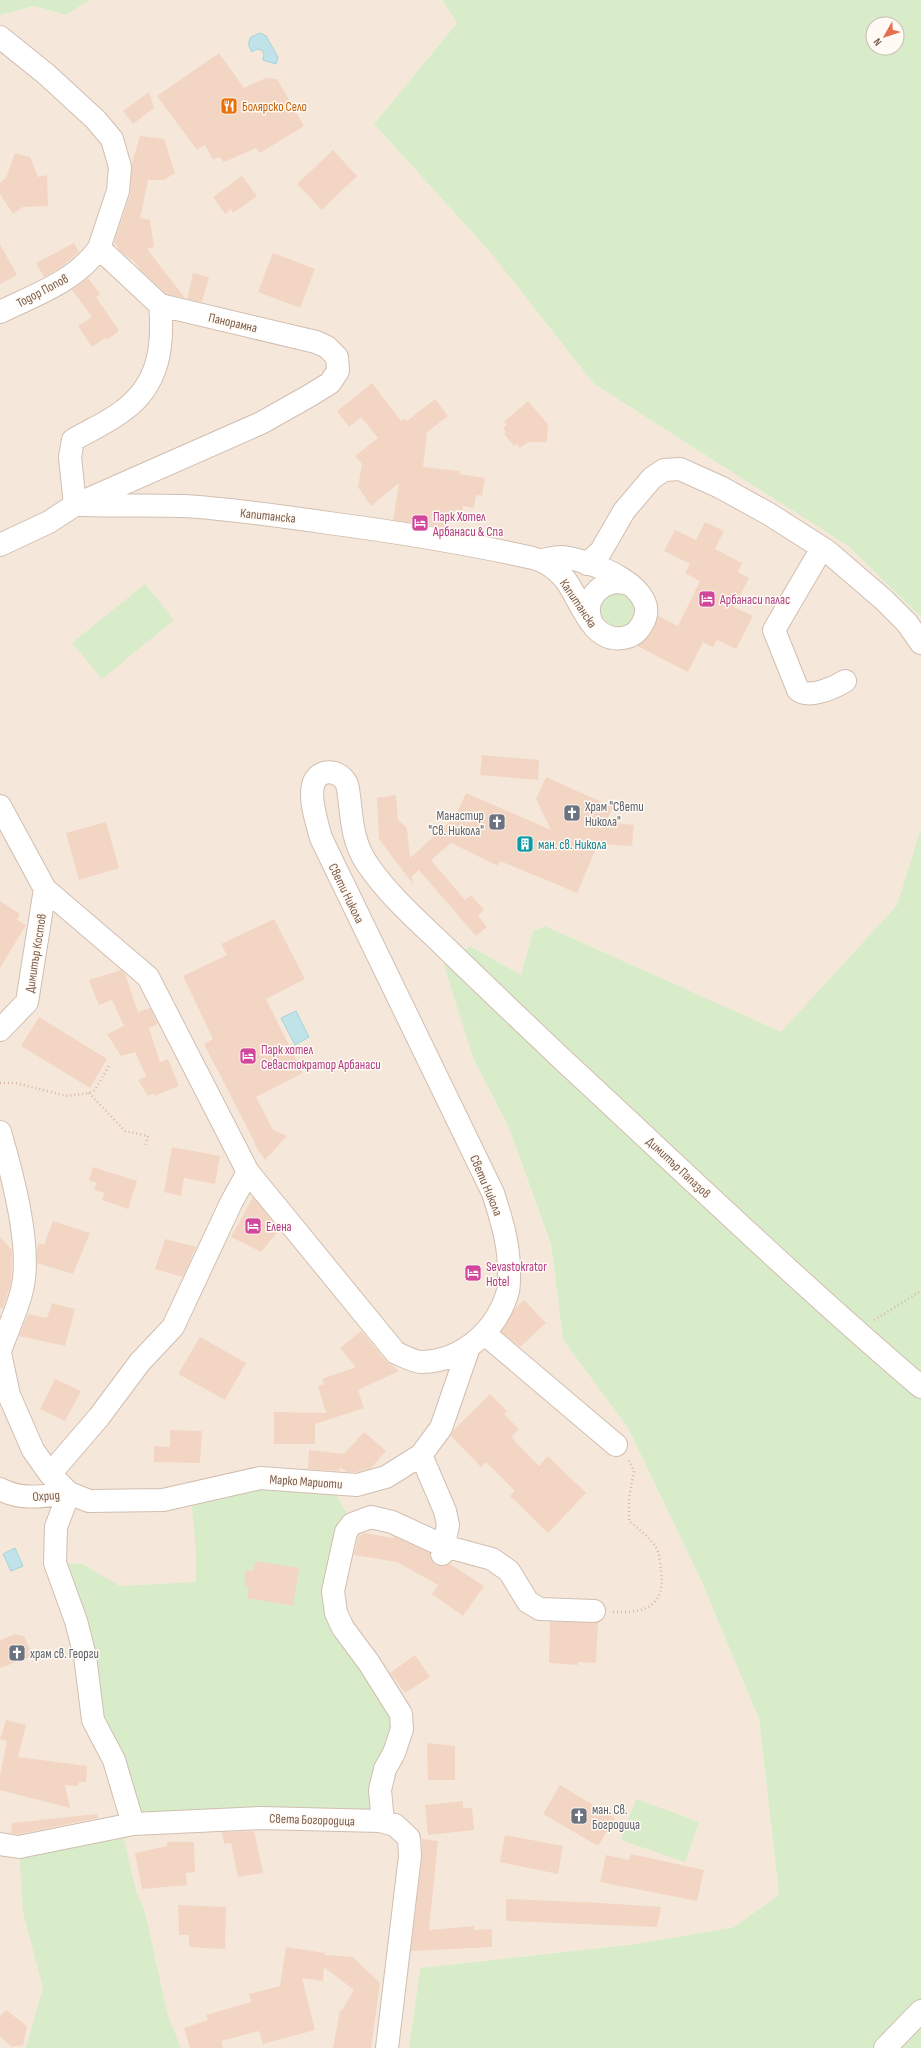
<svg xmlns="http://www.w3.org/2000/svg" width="921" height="2048" font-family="'Sofia Sans Condensed',sans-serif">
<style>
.residential{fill:#f5e8da}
.green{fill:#d8ecc9;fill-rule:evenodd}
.water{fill:#bfe3e8;stroke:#a5d3da}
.building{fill:#f3d5c3}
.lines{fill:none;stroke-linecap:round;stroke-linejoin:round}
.minor-casing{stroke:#d1beb0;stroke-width:24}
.path{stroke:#d9b8a5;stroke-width:2.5;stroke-dasharray:1 3;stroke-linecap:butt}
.minor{stroke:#fff;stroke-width:22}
.labels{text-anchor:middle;stroke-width:3;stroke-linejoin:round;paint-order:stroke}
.food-label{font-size:13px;fill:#c56008;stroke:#fffaf3;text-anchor:start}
.street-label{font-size:13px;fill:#7a5c4d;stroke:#fffaf3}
.hotel-label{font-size:13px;fill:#b23c85;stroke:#fffaf3;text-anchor:start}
.worship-label{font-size:13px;fill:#5b616d;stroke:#fffaf3;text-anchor:start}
.culture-label{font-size:13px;fill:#0d838f;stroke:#fffaf3;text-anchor:start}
</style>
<rect width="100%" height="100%" fill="#fdf6ec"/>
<path class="residential" d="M90,0H442L457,23L374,124L490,252L594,384L848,546L921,617V828L897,905L781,1033L545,926L533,931L521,975L470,946L474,1060L509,1128L551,1246L563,1340L628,1428L700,1578L759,1719L779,1896L734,1927L636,1944L420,1968L409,2048H0V15L34,6L66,15Z"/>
<path class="green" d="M0,0H90L66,15L34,6L0,15Z
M442,0H921V617L848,546L594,384L490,252L374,124L457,23ZM873,24H897V48H873Z
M615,582L645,616L610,638L592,598Z
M145,584L174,620L102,679L72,643Z
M921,828V2048H409L420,1968L636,1944L734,1927L779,1895L759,1719L700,1578L628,1428L563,1340L551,1245L509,1128L474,1060L444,966L470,946L521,975L533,931L545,926L781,1032L897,905Z
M331,1484L352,1524L333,1591L401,1714L383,1822L133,1824L55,1563L82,1564L120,1586L196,1582V1554L191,1494Z
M636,1799L699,1822L685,1862L621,1840Z
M121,1826L136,1891L145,1912L167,2013L181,2048H26L43,1988L23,1912L19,1847Z"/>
<path class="water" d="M260,33L266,36L278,57L276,64L263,60L264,54L262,50L257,49L252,52C249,47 247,43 251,37Z
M296,1011L309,1037L295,1045L281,1018Z
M15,1548L23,1566L11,1571L3,1554Z"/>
<path class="building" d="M219,53L244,88L266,78L277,79L304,126L260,153L256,148L224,162L219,157L213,160L205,145L197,150L157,96Z
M149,92L154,108L133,124L123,111Z
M140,136L164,139L175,173L164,180H148L140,218L150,220L154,247L147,249L185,298L166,294L141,270L132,259L131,260L120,251L114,242L130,195L132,163Z
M333,150L357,176L322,210L297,184Z
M15,153L30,157L38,177L47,175L48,206L23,207L13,214L0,194V183L6,178Z
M242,176L257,196L233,213L231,209L225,214L213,197Z
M74,243L79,252L60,268L44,277L36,263Z
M0,244L17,275L0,284Z
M273,253L315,269L300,308L258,292Z
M193,273L209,277L202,302L187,299Z
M88,278L100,294L96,297L118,329V332L106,340L105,338L92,347L78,326L92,317L72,290Z
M372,383L401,421L405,418L407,421L435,399L448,416L427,432L423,467L459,471V474L485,478L482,496L476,495L474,508L463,506V511L455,509L453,520L448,519L447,528L393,520L399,483L371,506L358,487L362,464L355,456L378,438L361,417L349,427L337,411Z
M528,401L548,424L547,442H528L520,448L516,444L514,446L504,434L506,432L503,428L507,425L504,422Z
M705,522L724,531L715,549L742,563L738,572L749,578L734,607L753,616L736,649L717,640L713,647L703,642L688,672L637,646L650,635L658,616L678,626L700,581L685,573L690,564L664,551L675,530L696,540Z
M482,755L539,760L538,780L480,775Z
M546,777L613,807L606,822L634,825L632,846L598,844L577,893L500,861L498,866L451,843L431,860L465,900L471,895L484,910L478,916L487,927L476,936L419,870L412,876L413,884L379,839L377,798L396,795L398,820L407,828L410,858L455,817L466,793L551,830L536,799Z
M106,822L119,868L79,880L66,833Z
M0,901L20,914L17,920L26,925L0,968Z
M274,919L305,979L266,999L303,1073L256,1097L273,1130L287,1136L265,1160L254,1144L255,1143L204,1044L213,1039L183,976L227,955L221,944Z
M121,970L125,974L138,1012L150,1008L158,1024L149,1028L160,1062L168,1059L179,1086L155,1096L154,1093L148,1096L138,1080L146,1076L135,1052L121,1056L107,1034L124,1026L112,1000L99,1005L89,980Z
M39,1017L107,1059L90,1088L21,1046Z
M172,1147L220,1156L215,1184L184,1178L181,1196L164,1192Z
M93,1167L137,1181L128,1209L102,1200L104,1193L94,1190L97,1183L89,1180Z
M253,1197L279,1230L261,1252L231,1237Z
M53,1221L90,1233L73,1274L37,1263V1249L39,1243L44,1245Z
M0,1237L12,1250L11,1283L3,1308H0Z
M165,1239L196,1247L183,1277L155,1269Z
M524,1300L546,1323L520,1347L501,1332L515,1308Z
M52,1303L75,1309L65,1346L19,1336L28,1314L47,1318Z
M361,1331L386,1361L399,1371L358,1390L364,1408L315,1424V1444H274V1412L326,1413L318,1386L324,1384L322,1379L356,1367L340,1348Z
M200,1337L246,1363L225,1400L178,1374Z
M55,1379L81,1391L65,1421L40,1409Z
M490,1394L507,1411L504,1414L519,1429L511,1437L539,1466L548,1456L586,1493L548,1533L510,1496L515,1491L486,1462L481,1467L451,1436L454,1430Z
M170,1430L202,1431L200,1463L154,1462V1446L170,1447Z
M364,1432L386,1451L370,1469L356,1472H347L340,1467L339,1471L308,1469L309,1450L344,1454Z
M364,1533L393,1538V1536L430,1553V1558L434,1564L440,1566L450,1564L484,1586L463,1616L432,1594L438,1585L397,1562L354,1555L358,1537Z
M255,1561L299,1568L293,1606L247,1598L249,1587L244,1586L246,1570L253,1571Z
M550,1622H598L596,1663L578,1662V1665L549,1663Z
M15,1634L24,1636L33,1656L0,1668V1640Z
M415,1655L430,1677L405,1693L390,1673Z
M6,1720L26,1725L18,1757L87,1766L86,1782H79L78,1786L65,1785L70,1808L0,1790V1775L7,1741L0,1739Z
M427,1743L455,1746V1780H428Z
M560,1785L615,1818L598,1846L543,1814Z
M463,1801V1808H472L474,1830L428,1835L425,1805Z
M97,1814L98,1818L19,1834L11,1833L12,1823Z
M254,1831L263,1873L238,1877L231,1843L224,1844L222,1832Z
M505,1835L563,1846L558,1874L500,1862Z
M422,1839L438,1841L429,1930L475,1926L474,1930L492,1929V1947L411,1951L422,1857Z
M167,1842H194L195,1872L186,1873L187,1885L142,1889L135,1853L167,1846Z
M631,1854L704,1870L697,1901L600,1882L606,1855L629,1860Z
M506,1899L601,1903L661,1907L657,1927L506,1921Z
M178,1905L226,1907L225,1949L189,1947V1935H179Z
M286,1947L325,1953V1955L353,1957L380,1983L371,2048H333L340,2010H342L354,1990L324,1967L323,1981L302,1978L315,2030L263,2044L259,2031L221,2041L223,2048H190L184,2028L208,2020L206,2015L251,2002L249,1994L280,1986Z
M6,2010L27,2026L23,2045L12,2047L0,2036V2016Z"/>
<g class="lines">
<g class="minor-casing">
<path id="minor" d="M0,37L46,74L95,119L112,139L120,167L118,191L99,248L160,305L316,342L327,347L337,357L338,371L330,383L309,396L261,423L75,505L49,522L0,545
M0,312C35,295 76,281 99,248
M75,505L70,457L73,440C90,430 109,422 124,410C159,384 164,346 160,305
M82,505C116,506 150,505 184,506C232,509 281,516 329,523C397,532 465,543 533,558C544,561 556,569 564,578C580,597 590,643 622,638C630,637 637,633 641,626C667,588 588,559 561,557C555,557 548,559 542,560
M822,548L774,630L798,690C809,699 834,688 845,681
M587,564L601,551L624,511L652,478L664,470L680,469L720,487L769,514L827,551L884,600L907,623L921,643
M592,623C580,598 606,574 631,585
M0,806L45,889L148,977L248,1172L396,1353C404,1356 414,1362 422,1362C463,1361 497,1330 508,1291C509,1287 509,1281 509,1276C510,1247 502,1221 493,1193L321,838C317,823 308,797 314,782C322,765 346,772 348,789C352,815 351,839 366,862C387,894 416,919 443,945C483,984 523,1022 563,1060C682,1170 798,1282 921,1387
M0,1030L27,1002L45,889
M0,1132C12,1173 31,1243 23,1285C20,1304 7,1331 0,1351
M485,1334L616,1445
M0,1353L9,1395L33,1450L50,1474L69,1493L89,1501L163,1500L260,1478L357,1485L386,1477L421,1455L441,1428L469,1347
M421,1455L445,1511L448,1525L442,1554
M50,1474L99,1417L140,1362L173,1327L231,1203L248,1172
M0,1489C21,1501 46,1496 69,1493
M69,1493L56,1527L55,1563L76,1621L85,1656L93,1720L114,1760L133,1824
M383,1822L380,1790L385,1769L394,1753L402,1729L401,1714L369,1663L343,1628L336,1613L333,1591L346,1532L352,1524L371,1517L392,1522L444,1546L492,1559L509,1571L528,1602L540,1609L594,1611
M0,1844L19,1847L133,1824L261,1818L380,1821L395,1825L409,1838L410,1856L387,2048
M885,2048L921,2011"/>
</g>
<path class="path" d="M0,1083H16L66,1096L89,1093L95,1090L110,1064
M89,1093L125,1131L148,1136L145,1146
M874,1320L921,1291
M613,1612C643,1613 666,1608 661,1571C660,1564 660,1554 656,1547C649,1537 639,1529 629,1521V1498L634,1471L628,1459"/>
<use href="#minor" class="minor"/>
</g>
<defs>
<g id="restaurant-square" transform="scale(0.9)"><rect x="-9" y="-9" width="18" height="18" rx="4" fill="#e8710a" stroke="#fffaf3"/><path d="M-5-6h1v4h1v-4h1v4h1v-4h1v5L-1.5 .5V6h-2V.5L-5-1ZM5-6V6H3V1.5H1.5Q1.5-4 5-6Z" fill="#fff"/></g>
<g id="hotel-square" transform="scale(0.9)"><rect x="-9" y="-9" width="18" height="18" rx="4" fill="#d1479c" stroke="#fffaf3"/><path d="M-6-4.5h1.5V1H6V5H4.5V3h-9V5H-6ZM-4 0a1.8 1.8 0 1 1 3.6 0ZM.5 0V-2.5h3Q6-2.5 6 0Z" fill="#fff"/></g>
<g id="church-square" transform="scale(0.9)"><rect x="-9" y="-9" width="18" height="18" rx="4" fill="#6b7280" stroke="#fffaf3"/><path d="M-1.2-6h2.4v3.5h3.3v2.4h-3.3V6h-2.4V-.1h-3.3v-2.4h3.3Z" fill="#fff"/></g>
<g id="building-square" transform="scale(0.9)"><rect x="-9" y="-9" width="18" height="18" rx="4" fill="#0f9aa8" stroke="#fffaf3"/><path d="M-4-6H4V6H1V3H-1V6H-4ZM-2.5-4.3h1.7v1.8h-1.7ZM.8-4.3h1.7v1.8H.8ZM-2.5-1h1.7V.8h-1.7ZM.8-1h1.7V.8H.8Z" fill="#fff"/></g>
</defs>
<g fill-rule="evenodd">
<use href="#restaurant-square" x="229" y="106"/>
<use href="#hotel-square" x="420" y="523"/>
<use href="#hotel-square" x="707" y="599"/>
<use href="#church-square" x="572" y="813"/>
<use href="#church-square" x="497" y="822"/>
<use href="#building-square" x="525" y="844"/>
<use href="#hotel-square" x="248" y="1056"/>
<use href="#hotel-square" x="253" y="1226"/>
<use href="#hotel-square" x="473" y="1273"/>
<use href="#church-square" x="17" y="1653"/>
<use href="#church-square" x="579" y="1816"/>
</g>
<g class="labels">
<g class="food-label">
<text x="242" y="111">Болярско Село</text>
</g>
<g class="street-label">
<text transform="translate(42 290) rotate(-28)" y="5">Тодор Попов</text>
<text transform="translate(233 322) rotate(13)" y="5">Панорамна</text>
<text transform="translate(268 515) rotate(6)" y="5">Капитанска</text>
<text transform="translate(579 603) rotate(56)" y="5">Капитанска</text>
<text transform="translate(347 893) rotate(64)" y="5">Свети Никола</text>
<text transform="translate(35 953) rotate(-81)" y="5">Димитър Костов</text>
<text transform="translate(679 1167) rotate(43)" y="5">Димитър Папазов</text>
<text transform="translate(487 1185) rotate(67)" y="5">Свети Никола</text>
<text transform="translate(306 1481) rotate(4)" y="5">Марко Мариоти</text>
<text transform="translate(46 1495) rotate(-4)" y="5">Охрид</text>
<text transform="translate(312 1819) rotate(2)" y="5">Света Богородица</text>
</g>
<g class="hotel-label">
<text x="433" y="521">Парк Хотел<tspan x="433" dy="15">Арбанаси &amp; Спа</tspan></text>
<text x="720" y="604">Арбанаси палас</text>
<text x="261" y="1054">Парк хотел<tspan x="261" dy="15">Севастократор Арбанаси</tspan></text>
<text x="266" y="1231">Елена</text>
<text x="486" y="1271">Sevastokrator<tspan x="486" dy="15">Hotel</tspan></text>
</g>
<g class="worship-label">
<text x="585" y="811">Храм "Свети<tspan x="585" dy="15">Никола"</tspan></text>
<text x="484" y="820" text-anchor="end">Манастир<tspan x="484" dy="15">"Св. Никола"</tspan></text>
<text x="30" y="1658">храм св. Георги</text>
<text x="592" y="1814">ман. Св.<tspan x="592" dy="15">Богродица</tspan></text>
</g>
<g class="culture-label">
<text x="538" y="849">ман. св. Никола</text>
</g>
</g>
<g transform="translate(885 36) rotate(231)"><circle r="19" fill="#fffaf3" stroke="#cabbb1"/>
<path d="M0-3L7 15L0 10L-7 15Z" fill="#e76f51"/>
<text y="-6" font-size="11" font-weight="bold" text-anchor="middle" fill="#7a5c4d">N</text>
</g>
</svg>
